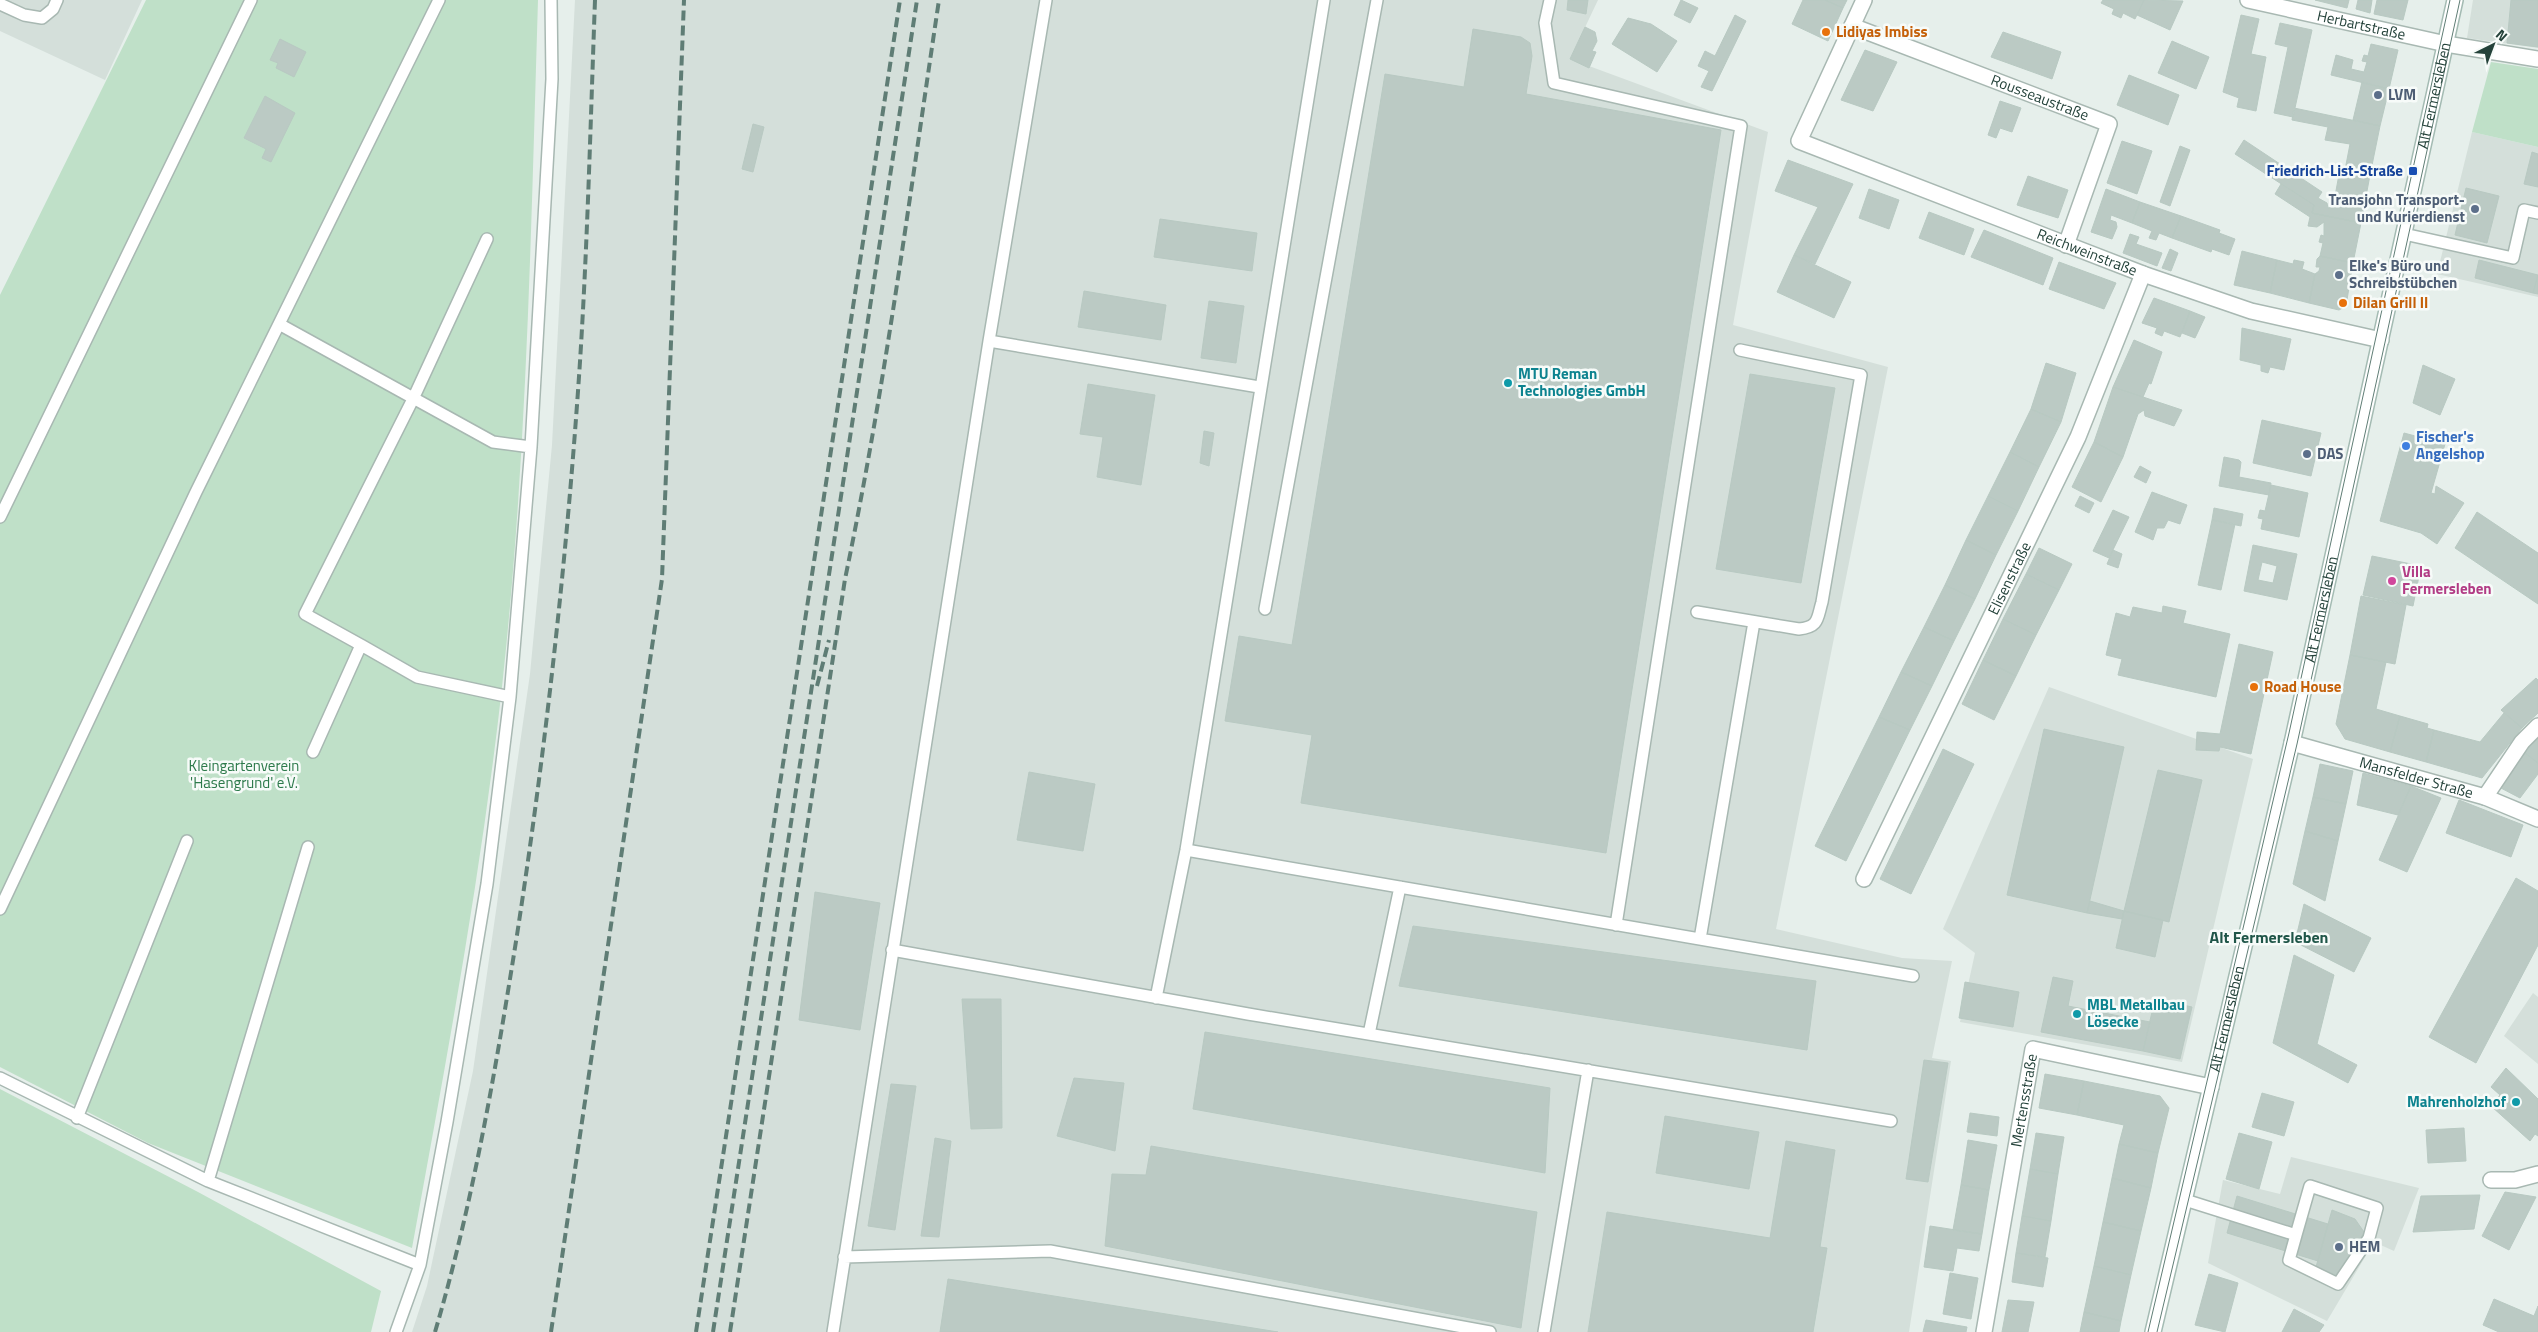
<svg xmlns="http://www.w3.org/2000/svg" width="2538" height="1332" font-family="'Titillium Web',sans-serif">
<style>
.built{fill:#d4dfda}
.green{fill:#bfe0c8}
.building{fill:#bbcac4;stroke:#b8c9c2;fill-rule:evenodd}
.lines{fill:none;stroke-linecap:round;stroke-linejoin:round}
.lane-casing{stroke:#a8b8b2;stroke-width:14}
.street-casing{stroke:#a8b8b2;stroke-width:18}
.secondary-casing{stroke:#a4bbb3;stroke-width:18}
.lane{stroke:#fff;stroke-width:11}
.street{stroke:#fff;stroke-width:15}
.secondary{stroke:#fff;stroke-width:15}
.tram{stroke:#5f7d75;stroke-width:1}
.rail{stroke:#5f7d75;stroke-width:4;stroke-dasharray:10 5;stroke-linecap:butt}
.food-dot{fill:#e8710a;stroke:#f7fbf9;stroke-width:2}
.service-dot{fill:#5c6f8a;stroke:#f7fbf9;stroke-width:2}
.transit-dot{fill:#1a4fb4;stroke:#f7fbf9;stroke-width:2}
.culture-dot{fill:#0f9aa8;stroke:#f7fbf9;stroke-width:2}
.shop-dot{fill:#3f7fe0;stroke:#f7fbf9;stroke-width:2}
.hotel-dot{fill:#d1479c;stroke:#f7fbf9;stroke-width:2}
.labels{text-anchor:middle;stroke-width:5;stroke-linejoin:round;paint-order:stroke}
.street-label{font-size:15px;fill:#24423a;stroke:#f7fbf9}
.food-label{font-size:15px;font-weight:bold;fill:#c56008;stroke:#f7fbf9;text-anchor:start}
.service-label{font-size:15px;font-weight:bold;fill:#4e5e75;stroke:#f7fbf9;text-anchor:start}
.transit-label{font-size:15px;font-weight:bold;fill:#164399;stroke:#f7fbf9;text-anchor:end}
.culture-label{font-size:15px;font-weight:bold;fill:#0d838f;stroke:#f7fbf9;text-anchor:start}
.shop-label{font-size:15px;font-weight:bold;fill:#366cbe;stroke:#f7fbf9;text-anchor:start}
.hotel-label{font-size:15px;font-weight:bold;fill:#b23c85;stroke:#f7fbf9;text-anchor:start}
.park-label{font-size:15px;fill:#2d7a4b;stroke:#f7fbf9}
.neighbourhood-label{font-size:16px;font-weight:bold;fill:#1f5548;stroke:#f7fbf9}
</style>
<rect width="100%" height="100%" fill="#e6efeb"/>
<path class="built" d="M0,0H142L105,80L0,31Z
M575,0H1598L1570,59L1768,132L1733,325L1888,367L1776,929L1902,958L1952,961L1932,1058L1951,1061L1909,1332H412L427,1286L473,1071L530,674L552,445Z
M2473,0H2538V48L2467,38Z
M2472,132L2538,147V297L2437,274Z
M2049,687L2253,759L2182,1062L1960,1022L1975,953L1943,929Z
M2533,993L2538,997V1064L2504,1036Z
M2291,1157L2419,1188L2394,1251L2374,1242L2327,1321L2208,1263L2223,1180L2280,1194Z"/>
<path class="green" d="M146,0H538C531,229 527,459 502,687C481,876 446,1062 412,1248L148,1143L0,1067V295Z
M2491,62L2538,69V147L2472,132Z
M0,1089L198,1192L381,1291L371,1332H0Z"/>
<path class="building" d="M1568,0H1588L1586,14L1567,10Z
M1681,0L1698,8L1690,23L1674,15Z
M1803,0H1825L1843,8L1828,41L1792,24Z
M1825,0H1847L1843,8Z
M2103,0H2144L2135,19L2123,13L2121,18L2112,14L2114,9L2101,3Z
M2144,0L2183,1L2170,30L2137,15Z
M2315,0H2349L2347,8Z
M2358,0H2372L2370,13L2356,9Z
M2377,0H2408L2403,20L2374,14Z
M2511,0H2538V47L2507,43Z
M1735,15L1746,21L1712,91L1701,87L1709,71L1698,66L1705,51L1715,56Z
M2241,15L2259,19L2251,54L2266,57L2256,111L2237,107L2239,98L2223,92Z
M1628,18L1651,24L1677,41L1657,72L1612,44Z
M2280,23L2312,30L2293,117L2274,113L2288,47L2275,44Z
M1585,27L1595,32L1597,41L1592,51L1596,52L1589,68L1570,59Z
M1473,29L1521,37L1530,43L1532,56L1526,94L1721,130L1606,853L1301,803L1312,735L1225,721L1239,636L1292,645L1385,74L1464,87Z
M2003,32L2061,52L2052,79L1991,57Z
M280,39L306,52L294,77L276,68L278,63L270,60Z
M2172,41L2209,57L2196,89L2158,73Z
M2371,44L2398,50L2389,89L2331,75L2336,55L2353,60L2351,69L2364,72L2367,62L2362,61L2364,55L2368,56Z
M1865,50L1897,62L1873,111L1841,100Z
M2129,75L2179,95L2168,125L2117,105Z
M2362,82L2389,89L2380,126L2353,120Z
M265,96L295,113L271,162L262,158L266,149L244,138Z
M2000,101L2021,108L2012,132L2000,128L1996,138L1988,135Z
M2294,108L2380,126L2370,175L2345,170L2350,144L2325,140L2328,127L2292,120Z
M753,124L764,127L753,172L742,169Z
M2244,140L2322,192L2318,198L2327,203L2328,208L2333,207L2340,169L2370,175L2361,223L2312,213L2314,205L2235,154Z
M2122,141L2152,151L2137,194L2107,183Z
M2180,146L2190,150L2170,206L2160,202Z
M2532,152L2538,154V187L2524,184Z
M1788,160L1853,184L1815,264L1794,255L1818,207L1775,191Z
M2028,176L2068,190L2058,218L2017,205Z
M2281,184L2314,205L2312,213L2361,223L2353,263L2320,256L2323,243L2319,242L2321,235L2324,236V222L2317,227L2308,226L2310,217L2275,194Z
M2466,188L2499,196L2487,243L2455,235Z
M1869,189L1899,200L1889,229L1859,218Z
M2106,189L2140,202L2132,223L2111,215L2110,220L2116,222L2117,227L2112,239L2091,232Z
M2140,202L2181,216L2172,238L2159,233L2156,240L2149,238L2152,231L2132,223Z
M1929,212L1974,229L1964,255L1919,238Z
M2181,216L2220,230L2219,233L2235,239L2229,255L2212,249L2211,252L2172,238Z
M1160,219L1257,233L1252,271L1154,257Z
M1984,230L2053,258L2043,285L1971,257Z
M2130,234L2139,237L2136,244L2162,253L2157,266L2123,253Z
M2170,249L2178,253L2171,271L2162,268Z
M2242,251L2277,260L2270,293L2234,285Z
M1794,255L1851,282L1834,318L1777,292Z
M2320,256L2353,263L2346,306L2339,310L2309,303L2315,274L2319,271L2320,267H2316L2317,259Z
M2277,260L2293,264L2294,260L2304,262L2302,269L2315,274L2309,303L2270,293Z
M2479,260L2538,275L2533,293L2475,278Z
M2059,262L2116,283L2104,309L2049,289Z
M2538,275V294L2533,293Z
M1084,291L1166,305L1161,340L1078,327Z
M2154,298L2190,311L2180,337L2164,331L2162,336L2155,333L2157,328L2142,323Z
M1209,301L1244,306L1236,363L1201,358Z
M2190,311L2205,317L2195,338L2182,333Z
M2242,328L2291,339L2284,370L2270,367L2268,373L2261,371V365L2240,360Z
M2134,340L2162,352L2151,384L2149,383L2143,397L2113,387Z
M2046,363L2076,373L2061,422L2031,409Z
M2423,365L2455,379L2440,415L2413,403Z
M1750,374L1835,388L1801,583L1716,569Z
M1088,384L1155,395L1141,485L1097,477L1103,437L1080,434Z
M2113,387L2182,410L2174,426L2145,416L2144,410L2138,414L2123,457L2094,442Z
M2031,409L2061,422L2039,467L2010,452Z
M2262,420L2321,433L2311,476L2253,463Z
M1204,431L1214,433L1209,466L1200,463Z
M2404,433L2445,444L2431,493L2435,494L2436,486L2464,503L2437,544L2421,533L2380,521Z
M2094,442L2123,457L2101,502L2072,487Z
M2010,452L2039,467L2018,511L1988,496Z
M2224,457L2239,460L2241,462L2239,477L2271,483L2269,495L2219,486Z
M2140,466L2151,472L2146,483L2134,477Z
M2271,485L2308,493L2299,537L2261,529L2263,519L2258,518L2260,510L2265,511Z
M2152,492L2187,505L2180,524L2168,520L2164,528H2157L2153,540L2135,532Z
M1988,496L2018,511L1996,555L1966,540Z
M2080,496L2094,503L2089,513L2075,506Z
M2214,508L2243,514L2241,526L2212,520Z
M2113,510L2129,517L2109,558L2093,551Z
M2477,512L2538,553V604L2455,548Z
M2212,520L2235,524L2221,590L2198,585Z
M1966,540L1996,555L1975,599L1945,585Z
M2253,545L2297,554L2287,600L2244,591ZM2262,562L2277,566L2273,583L2258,580Z
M2039,548L2072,564L2059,590L2026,574Z
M2113,550L2122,554L2118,568L2107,564Z
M2372,556L2421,566L2413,606L2363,595Z
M2026,574L2059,590L2036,635L2003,619Z
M1945,585L1975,599L1954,641L1924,627Z
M2361,596L2406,605L2395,664L2350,655Z
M2163,606L2186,611L2183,623L2230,634L2216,697L2118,675L2122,659L2106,655L2116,613L2130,617L2133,607L2162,613Z
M2003,619L2036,635L2016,676L1983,660Z
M1924,627L1954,641L1932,686L1901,672Z
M2239,644L2273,652L2251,754L2220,747L2219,751L2196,750L2197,732L2220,734Z
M2350,655L2386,662L2376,709L2400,716L2390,752L2345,739L2336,724Z
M1983,660L2016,676L1994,720L1962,704Z
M1901,672L1932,686L1910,730L1879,717Z
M2536,678L2538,680V713L2522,728L2501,710Z
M2504,713L2522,728L2482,778L2426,762L2434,730L2480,742Z
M2400,716L2428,724L2427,728L2434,730L2426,762L2390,752Z
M1879,717L1910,730L1846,861L1815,846Z
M2044,729L2124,747L2087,913L2007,895Z
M2538,737V763L2525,753Z
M1943,749L1974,764L1911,894L1880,879Z
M2525,753L2538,763V774L2520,798L2499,787Z
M2320,764L2353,771L2346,804L2313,797Z
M2158,770L2202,780L2169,922L2124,911Z
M1029,772L1095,784L1083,851L1017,840Z
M2363,773L2411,786L2398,815L2357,805Z
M2411,786L2441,798L2407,872L2379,860Z
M2313,797L2346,804L2338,841L2305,831Z
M2459,800L2523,825L2511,857L2446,833Z
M2305,831L2338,841L2325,901L2293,884Z
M2516,878L2538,891V945L2476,1063L2429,1037Z
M815,892L880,903L860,1030L799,1020Z
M2090,901L2124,911L2122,919L2087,913Z
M2304,904L2371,938L2354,972L2295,942Z
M2124,911L2163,920L2155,957L2116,948Z
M1413,926L1816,981L1807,1050L1399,986Z
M2294,955L2334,975L2317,1044L2357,1065L2348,1083L2273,1043Z
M2053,977L2073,981L2068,1006L2150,1022L2143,1051L2041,1032Z
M1965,982L2019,992L2013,1027L1959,1018Z
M962,999H1001L1002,1128L971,1129Z
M2155,999L2192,1007L2180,1059L2143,1051Z
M1205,1032L1550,1088L1545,1173L1193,1109Z
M1924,1060L1948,1063L1928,1182L1906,1179Z
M2506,1068L2538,1099V1136L2535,1134L2530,1141L2491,1106L2500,1095L2491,1087Z
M2045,1074L2084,1081L2077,1115L2039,1108Z
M1074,1078L1124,1083L1115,1151L1057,1136Z
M2084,1081L2160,1096L2169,1108L2158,1153L2119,1144L2124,1125L2077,1115Z
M891,1084L916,1086L895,1230L868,1226Z
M2262,1093L2294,1102L2284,1136L2252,1127Z
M1970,1113L1999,1117L1997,1136L1967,1132Z
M1665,1116L1759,1132L1749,1189L1656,1173Z
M2464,1128L2466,1161L2428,1163L2426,1130Z
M2036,1133L2064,1137L2058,1174L2030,1169Z
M2239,1133L2272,1142L2259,1189L2226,1179Z
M935,1138L951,1141L939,1237L921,1236Z
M1968,1140L1997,1145L1989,1190L1961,1185Z
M1786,1141L1835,1150L1820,1247L1827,1248L1813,1332H1588L1607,1212L1770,1238Z
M2119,1144L2158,1153L2151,1188L2112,1178Z
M1151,1146L1537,1212L1521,1328L1105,1246L1112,1174L1146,1175Z
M2030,1169L2058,1174L2051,1221L2022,1216Z
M2112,1178L2151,1188L2141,1231L2103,1222Z
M1961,1185L1989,1190L1982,1234L1953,1230Z
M2505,1192L2536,1197L2509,1250L2482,1236Z
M2480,1195L2474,1229L2413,1232L2421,1196Z
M2237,1196L2328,1224L2318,1261L2227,1233Z
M2332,1210L2355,1219L2364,1232L2339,1276L2316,1267Z
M2022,1216L2051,1221L2045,1257L2016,1253Z
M2103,1222L2141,1231L2131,1275L2094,1266Z
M1930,1226L1982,1234L1979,1251L1957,1248L1953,1271L1924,1267Z
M2016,1253L2048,1258L2043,1287L2012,1282Z
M2094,1266L2131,1275L2121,1321L2084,1312Z
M1950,1273L1978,1278L1971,1319L1943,1314Z
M2209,1274L2238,1283L2225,1332L2195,1325Z
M948,1279L1278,1332H940Z
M2494,1299L2534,1316L2538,1306V1332H2499L2483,1325Z
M2008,1300L2034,1302L2028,1332H2002Z
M2294,1309L2324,1325L2319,1332H2282Z
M2084,1312L2121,1321L2119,1332H2080Z
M1926,1320L1967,1327L1966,1332H1923Z"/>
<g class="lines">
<g class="lane-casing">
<path id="lane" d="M1550,0L1545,23L1554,83L1741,126L1616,925
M0,4L24,15L42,18L53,9L57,0
M2404,234L2513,258L2524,210L2538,213
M279,324L493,442L531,447
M989,341L1259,387
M0,517L251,0
M1265,609L1377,0
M1697,612L1799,629C1819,627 1817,619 1822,602L1861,375L1740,350
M361,645L417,677L510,697
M313,752L361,645L305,614L413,399L487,239
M1186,850L1913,976
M0,909L196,492L439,0
M1700,939L1754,622
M892,950L1248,1014L1891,1121
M1156,998L1186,850L1324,0
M1369,1034L1400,887
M0,1078L208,1181L420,1265
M77,1118L187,841
M208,1181L308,847
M2185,1200L2296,1235L2310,1186L2377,1208L2369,1238L2338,1284L2289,1260L2296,1235
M844,1257L1050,1251L1490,1332
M396,1332L420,1265L447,1122L487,884L510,697L531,447L552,79L551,0
M833,1332L989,341L1046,0
M1544,1332L1588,1070"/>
</g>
<g class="street-casing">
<g id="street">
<path id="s1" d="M1864,0L1799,141L2143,274L2251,311L2381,340"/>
<path id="s2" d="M2248,0L2446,44L2538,59"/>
<path id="s3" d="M1852,26L2109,124L2066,245"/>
<path id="s4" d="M2292,743L2485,797L2538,819"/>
<path d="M2485,797L2522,742L2538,726"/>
<path id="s5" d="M1864,879L2078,437L2143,274"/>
<path d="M2491,1180H2515L2538,1174"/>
<path id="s6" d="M1984,1332L2033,1049L2211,1087"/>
</g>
</g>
<g class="secondary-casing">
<g id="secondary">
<path id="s7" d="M2153,1332L2292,743L2455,0"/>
</g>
</g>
<use href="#lane" class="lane"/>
<use href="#street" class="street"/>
<use href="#secondary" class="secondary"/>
<path class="tram" d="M2148,1332L2289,733L2450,0
M2157,1332L2297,744L2460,0"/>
<path class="rail" d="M817,686L829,640
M435,1332C473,1203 496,1068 517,935C544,759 564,583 577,405C587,270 590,135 595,0
M551,1332L662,579L684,0
M696,1332L900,0
M713,1332L917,0
M730,1332L845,579C885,388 910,193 939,0"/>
</g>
<g class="food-dot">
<circle cx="1826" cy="32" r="5"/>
<circle cx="2343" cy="303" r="5"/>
<circle cx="2254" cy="687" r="5"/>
</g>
<g class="service-dot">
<circle cx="2378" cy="95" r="5"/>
<circle cx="2475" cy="209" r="5"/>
<circle cx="2339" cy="275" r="5"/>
<circle cx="2307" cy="454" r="5"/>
<circle cx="2339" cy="1247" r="5"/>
</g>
<rect class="transit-dot" x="2408" y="166" width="10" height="10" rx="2.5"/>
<g class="culture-dot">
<circle cx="1508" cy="383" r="5"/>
<circle cx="2077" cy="1014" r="5"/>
<circle cx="2516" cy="1102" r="5"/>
</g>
<circle class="shop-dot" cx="2406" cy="446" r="5"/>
<circle class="hotel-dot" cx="2392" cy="581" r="5"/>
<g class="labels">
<g class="street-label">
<text dy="5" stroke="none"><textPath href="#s2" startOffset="116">Herbartstraße</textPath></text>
<text dy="5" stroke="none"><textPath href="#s7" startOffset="1268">Alt Fermersleben</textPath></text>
<text dy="5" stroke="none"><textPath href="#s3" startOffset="201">Rousseaustraße</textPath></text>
<text dy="5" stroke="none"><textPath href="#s1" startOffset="464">Reichweinstraße</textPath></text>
<text dy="5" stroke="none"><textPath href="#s5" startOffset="334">Elisenstraße</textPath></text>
<text dy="5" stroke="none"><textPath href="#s7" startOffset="742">Alt Fermersleben</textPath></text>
<text dy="5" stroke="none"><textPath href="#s4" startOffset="129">Mansfelder Straße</textPath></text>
<text dy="5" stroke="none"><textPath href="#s7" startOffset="322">Alt Fermersleben</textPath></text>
<text dy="5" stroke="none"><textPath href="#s6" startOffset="235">Mertensstraße</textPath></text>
</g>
<g class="food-label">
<text x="1836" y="37">Lidiyas Imbiss</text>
<text x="2353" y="308">Dilan Grill II</text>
<text x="2264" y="692">Road House</text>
</g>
<g class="service-label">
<text x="2388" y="100">LVM</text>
<text x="2465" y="205" text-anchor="end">Transjohn Transport-<tspan x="2465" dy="17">und Kurierdienst</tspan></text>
<text x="2349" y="271">Elke's Büro und<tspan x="2349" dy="17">Schreibstübchen</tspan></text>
<text x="2317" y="459">DAS</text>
<text x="2349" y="1252">HEM</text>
</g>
<g class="transit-label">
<text x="2403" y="176">Friedrich-List-Straße</text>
</g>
<g class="culture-label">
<text x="1518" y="379">MTU Reman<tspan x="1518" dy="17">Technologies GmbH</tspan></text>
<text x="2087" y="1010">MBL Metallbau<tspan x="2087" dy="17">Lösecke</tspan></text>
<text x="2506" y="1107" text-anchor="end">Mahrenholzhof</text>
</g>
<g class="shop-label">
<text x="2416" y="442">Fischer's<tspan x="2416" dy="17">Angelshop</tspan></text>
</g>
<g class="hotel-label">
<text x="2402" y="577">Villa<tspan x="2402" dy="17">Fermersleben</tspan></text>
</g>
<g class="park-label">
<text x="244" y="771">Kleingartenverein<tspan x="244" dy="17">'Hasengrund' e.V.</tspan></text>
</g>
<g class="neighbourhood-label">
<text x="2269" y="943">Alt Fermersleben</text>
</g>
</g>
<g transform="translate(2493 45) rotate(42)" stroke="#f7fbf9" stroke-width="4" paint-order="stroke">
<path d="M0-4L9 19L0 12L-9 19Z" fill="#24423a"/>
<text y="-8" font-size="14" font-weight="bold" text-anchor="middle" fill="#24423a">N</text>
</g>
</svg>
